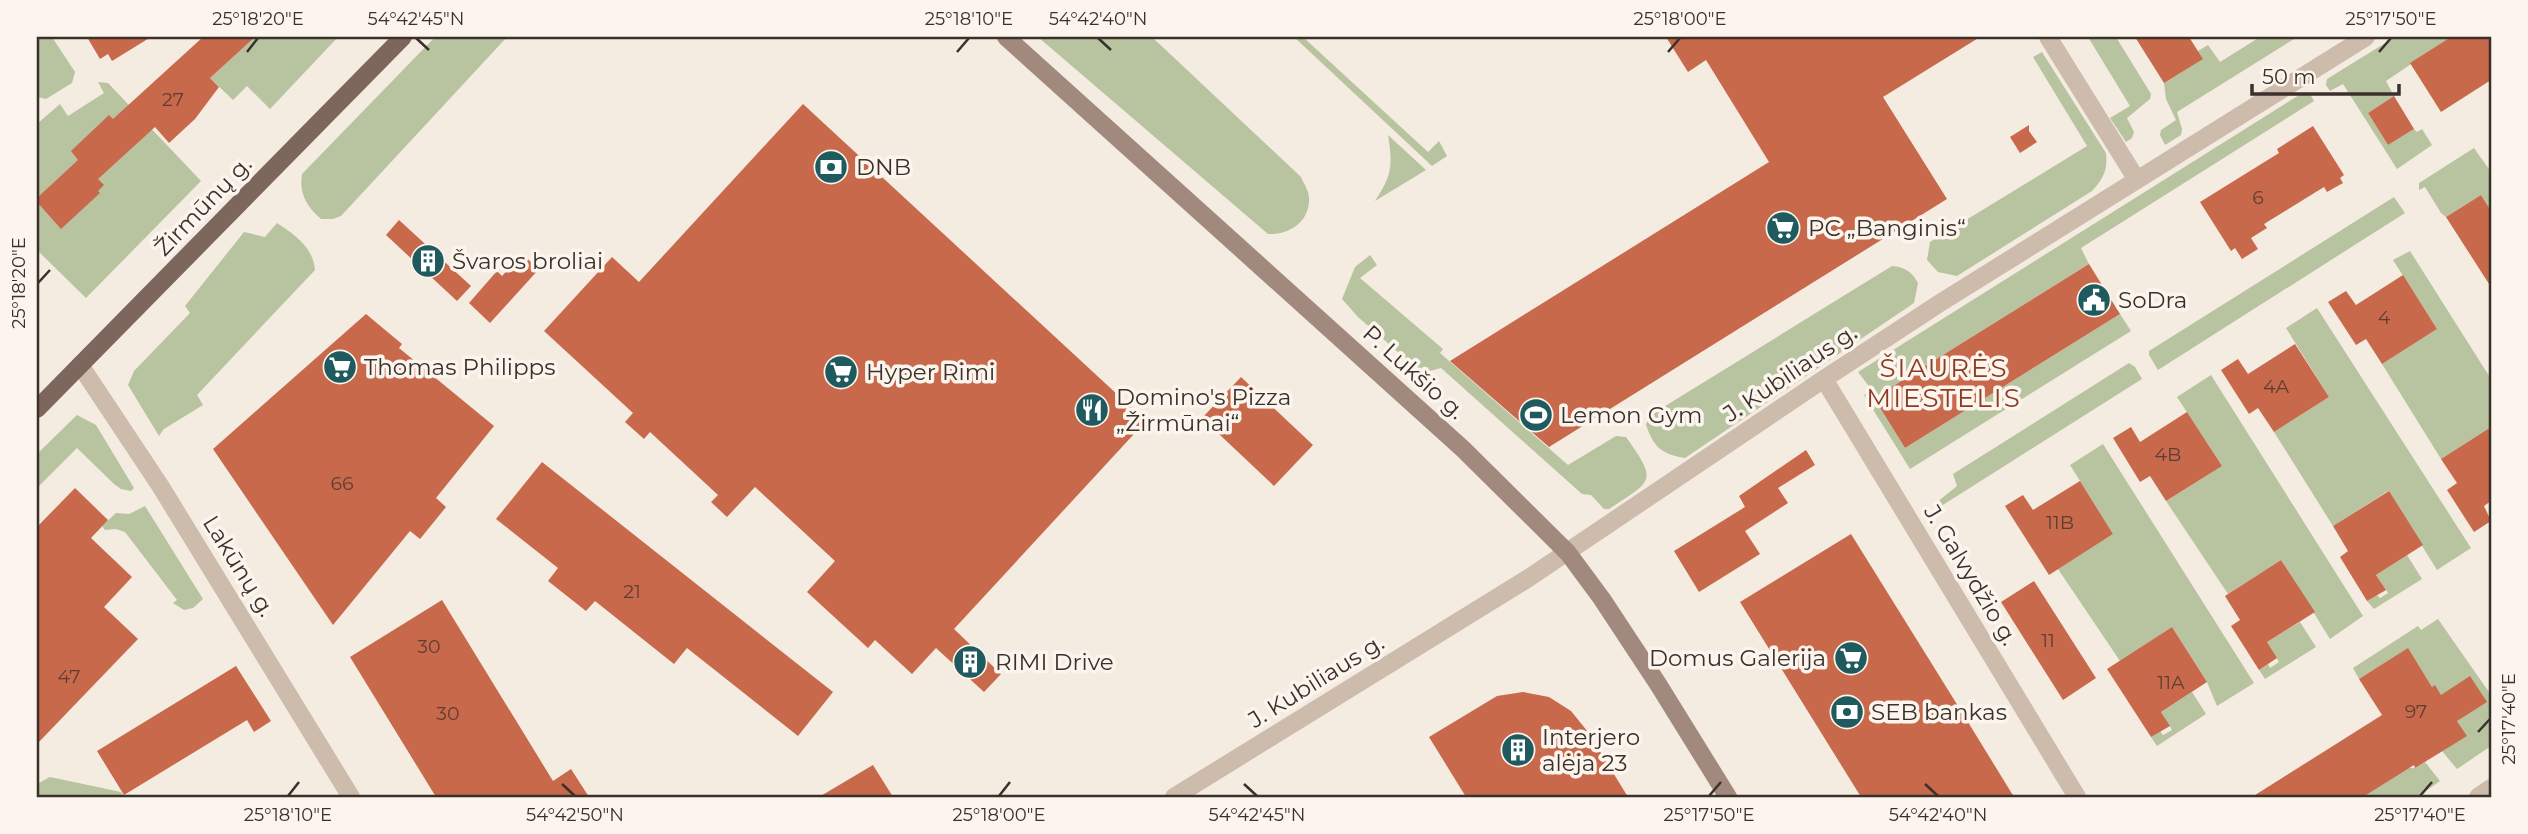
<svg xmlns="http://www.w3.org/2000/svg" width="2528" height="834" font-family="Montserrat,sans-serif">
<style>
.green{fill:#b8c4a0}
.building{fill:#c8694b}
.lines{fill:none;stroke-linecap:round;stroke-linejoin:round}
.street{stroke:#cdbbac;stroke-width:18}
.secondary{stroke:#a18a7d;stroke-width:18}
.primary{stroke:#7d675c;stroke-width:18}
.ticks{fill:none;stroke:#3b302b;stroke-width:2.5}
.labels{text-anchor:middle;stroke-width:7;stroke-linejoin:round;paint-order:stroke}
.number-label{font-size:19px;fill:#5e3e33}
.poi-label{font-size:23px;fill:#3b302b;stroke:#fbf5ee;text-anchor:start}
.street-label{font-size:23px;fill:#3b302b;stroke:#fbf5ee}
.quarter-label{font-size:26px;letter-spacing:2px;fill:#8c3b22;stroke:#fbf5ee}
.neatline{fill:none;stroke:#3b302b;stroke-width:2.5}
.ticks-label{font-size:18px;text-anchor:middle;fill:#3b302b}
</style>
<rect width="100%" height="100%" fill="#f4ebe1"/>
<path class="green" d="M37,37H52L75,72L72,83L46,99L37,97Z
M255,37H338L270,109L247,86L233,100L210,78Z
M435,37H507L341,216L333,219H321C306,206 299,193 302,174Z
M1038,37H1152L1301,177C1304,184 1309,191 1309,198C1310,221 1290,235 1268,234Z
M1294,37H1303L1428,152L1439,141L1447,156L1432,166Z
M2088,37H2116L2151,94L2150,99L2127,118L2134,132L2132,138L2126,142L2110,118L2130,106Z
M2260,37H2297L2177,112L2182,129L2181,135L2165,145L2160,135L2161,130L2176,120L2166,99L2164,83L2202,59L2198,51L2208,45L2220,62Z
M2395,37H2451L2386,81L2394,96L2368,113L2388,145L2414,129L2417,132L2422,129L2432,145L2397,169L2343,84L2330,91L2326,85L2327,79Z
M2042,52L2106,153C2108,170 2103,179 2092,191L1957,276L1938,272L1927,260L1930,242L2087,146L2033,57Z
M98,82L108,83L201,181L86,298L37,250V124L60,104L68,116L104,93Z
M2304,92L2310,94L2314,101L2081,248L2089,264L1874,398L1905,448L2120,314L2131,331L1910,469L1864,395L1871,389L1858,372Z
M1388,135L1426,170L1375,201C1392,175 1393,166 1388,135Z
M2474,148L2491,172V211L2481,195L2446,217L2441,213L2425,187L2419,190V183Z
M2394,197L2405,213L2158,370L2149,355V351Z
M277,223C295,235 313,247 315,270L197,395L203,405L164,429L159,436L128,385L134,371L190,313L185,306L244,232L265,237Z
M2410,251L2491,379V427L2441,459L2382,364L2437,329L2393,260Z
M1370,255L1377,265L1360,278L1443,349L1440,353L1568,465L1616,436L1626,437C1658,482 1653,480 1609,509H1604L1591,495L1582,494L1441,368L1422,373L1358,317L1342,299L1355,267Z
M1892,266C1905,267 1912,272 1918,283L1914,303L1685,458C1662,454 1654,448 1646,425L1649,416Z
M2317,308L2471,548L2437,570L2388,491L2333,526L2274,432L2329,397L2286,328Z
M2129,363L2135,367L2142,379L1935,510L1936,503L1957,486L1953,474Z
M2211,375L2363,616L2330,639L2281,560L2228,594L2166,501L2222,466L2177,397Z
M77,415L96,425L134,488L131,491L121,489L114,484L77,448L37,488V454Z
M2103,444L2254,683L2217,706L2207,682L2172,627L2120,661L2058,569L2113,534L2070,465Z
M145,506L203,599L193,608L184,610L173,603L177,600L125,532L116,529L105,530L102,526L116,513L129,514Z
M2407,555L2422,579L2374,609L2367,601L2377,595L2380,598L2388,593L2376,575Z
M2438,619L2491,695V746L2457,769L2442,751L2466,735L2435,686L2432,687L2408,649L2359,679L2353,668L2418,626L2421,630Z
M2300,622L2316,647L2265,679L2259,670L2268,664L2270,668L2279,662L2267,642Z
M2192,692L2206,714L2157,746L2151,737L2160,731L2163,735L2172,730L2161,712Z
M2425,762L2440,781L2417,797H2363L2408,768H2415Z
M50,777L121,792L124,797H37V784Z"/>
<path class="building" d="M87,37H151L112,61L108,54L100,59Z
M203,37H255L210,78L219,87L195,119L169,143L155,127L98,179L104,185L98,191L100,193L61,229L37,202V198L78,160L71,151L109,115L113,119Z
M1666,37H1980L1883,97L1947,199L1549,447L1450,361L1769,162L1706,60L1688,72Z
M2135,37H2189L2203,59L2164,83Z
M2451,37H2491V80L2441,112L2410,63Z
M2394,96L2414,129L2388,145L2368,113Z
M803,104L1146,421L954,629L1001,674L984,692L936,648L912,674L875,640L868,648L807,592L835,561L755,487L727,517L711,502L718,495L650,432L644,439L625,422L633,413L544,331L612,257L639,282Z
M2029,125V131L2037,142L2020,153L2010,137Z
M2313,126L2344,175L2340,178L2343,183L2327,192L2324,187L2264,224L2267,228L2251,238L2258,249L2242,259L2235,248L2231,251L2200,202L2279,153L2277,149Z
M2481,195L2491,211V287L2446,217Z
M399,220L471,286L457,301L386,235Z
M522,254L539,269L490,323L469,303L497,271L502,276Z
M2089,264L2120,314L1905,448L1874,398Z
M2403,275L2437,329L2382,364L2366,339L2356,345L2328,302L2346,291L2356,305Z
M366,314L402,344L399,348L494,426L436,498L446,507L420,539L410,531L333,625L213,449Z
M2295,344L2329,397L2274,432L2258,408L2249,414L2221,370L2238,359L2248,374Z
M1241,377L1313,445L1274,486L1202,418Z
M2187,412L2222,466L2166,501L2150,476L2140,482L2113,438L2131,427L2140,442Z
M2491,427V501L2484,506L2491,521L2474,532L2447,490L2457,483L2441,459Z
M1806,450L1815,465L1778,488L1788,503L1745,531L1760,554L1699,592L1674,551L1745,507L1739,496Z
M542,462L833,692L798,736L687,648L674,664L595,601L586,611L548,581L558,568L496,519Z
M2080,481L2113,534L2049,575L2005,506L2023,495L2033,510Z
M75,488L108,520L91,538L132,577L104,607L138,639L37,744V527Z
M2389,491L2423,545L2376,575L2386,590L2367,601L2340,557L2348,551L2333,526Z
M1851,534L1963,714L2014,797H1861L1740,602Z
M2281,560L2315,612L2267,642L2277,658L2259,670L2231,626L2240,620L2225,596Z
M2034,581L2096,678L2063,700L2001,602Z
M442,600L553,781L571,769L589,797H436L350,657Z
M2172,627L2207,682L2161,712L2170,726L2151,737L2107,669Z
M2408,648L2432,687L2435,685L2441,695L2470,676L2487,702L2457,721L2467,736L2415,768L2414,765L2363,797H2252L2382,715L2359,679Z
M236,666L271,721L254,732L247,720L124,795L97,751Z
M1523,692L1549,697L1571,711L1588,732L1628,797H1466L1429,737L1497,696Z
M873,765L893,797H819Z"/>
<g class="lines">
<path class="street" d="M2048,37L2137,180
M80,365L161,487L351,797
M1824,379L2077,797
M1174,797L1527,579L1824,379L1940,303L2366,37
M2478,797L2491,788"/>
<path class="secondary" d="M1006,37L1463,449L1568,553L1602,599L1658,684L1728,797"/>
<path class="primary" d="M37,409L403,37"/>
</g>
<path class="ticks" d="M416,38L429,50M1098,38L1111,50M247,52L258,38M957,52L969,38M1668,52L1680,38M2379,52L2391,38M38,283L50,270M2478,732L2490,719M562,784L575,796M1244,784L1257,796M1925,784L1938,796M288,796L299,782M999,796L1010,782M1709,796L1721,782M2420,796L2432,782"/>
<defs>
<g id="bank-disc" transform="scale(1.75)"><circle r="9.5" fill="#1f5a5e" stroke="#fbf5ee"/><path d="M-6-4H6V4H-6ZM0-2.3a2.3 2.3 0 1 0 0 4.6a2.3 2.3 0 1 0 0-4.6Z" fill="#fff"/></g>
<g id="supermarket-disc" transform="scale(1.75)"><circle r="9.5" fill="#1f5a5e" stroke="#fbf5ee"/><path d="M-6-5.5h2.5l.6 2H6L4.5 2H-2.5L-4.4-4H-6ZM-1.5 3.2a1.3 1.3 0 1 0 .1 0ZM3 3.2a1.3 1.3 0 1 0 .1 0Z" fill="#fff"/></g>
<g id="building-disc" transform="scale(1.75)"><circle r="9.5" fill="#1f5a5e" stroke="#fbf5ee"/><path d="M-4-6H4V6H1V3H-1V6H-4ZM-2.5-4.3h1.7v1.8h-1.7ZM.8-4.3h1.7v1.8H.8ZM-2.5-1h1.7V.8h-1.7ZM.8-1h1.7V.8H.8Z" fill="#fff"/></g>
<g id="civic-disc" transform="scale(1.75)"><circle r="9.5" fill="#1f5a5e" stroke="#fbf5ee"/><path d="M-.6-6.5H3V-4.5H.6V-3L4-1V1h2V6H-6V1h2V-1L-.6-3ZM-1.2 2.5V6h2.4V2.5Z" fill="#fff"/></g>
<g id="restaurant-disc" transform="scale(1.75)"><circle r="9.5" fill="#1f5a5e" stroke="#fbf5ee"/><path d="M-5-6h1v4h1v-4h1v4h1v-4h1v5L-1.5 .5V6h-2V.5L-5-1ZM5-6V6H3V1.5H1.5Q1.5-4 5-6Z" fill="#fff"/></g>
<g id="stadium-disc" transform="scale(1.75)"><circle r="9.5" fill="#1f5a5e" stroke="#fbf5ee"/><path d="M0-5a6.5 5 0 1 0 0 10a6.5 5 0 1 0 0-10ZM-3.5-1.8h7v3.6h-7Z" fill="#fff"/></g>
</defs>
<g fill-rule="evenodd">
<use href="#bank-disc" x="831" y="167"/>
<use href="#supermarket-disc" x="1783" y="228"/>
<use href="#building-disc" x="428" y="261"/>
<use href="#civic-disc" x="2094" y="300"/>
<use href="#supermarket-disc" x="340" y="367"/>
<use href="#supermarket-disc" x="841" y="372"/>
<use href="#restaurant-disc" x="1092" y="410"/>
<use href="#stadium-disc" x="1536" y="415"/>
<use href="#supermarket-disc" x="1851" y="658"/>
<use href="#building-disc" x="970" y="662"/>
<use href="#bank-disc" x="1847" y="712"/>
<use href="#building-disc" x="1518" y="750"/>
</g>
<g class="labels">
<g class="number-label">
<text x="173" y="106">27</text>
<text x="2258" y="204">6</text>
<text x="2384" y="324">4</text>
<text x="2276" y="393">4A</text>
<text x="2168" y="461">4B</text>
<text x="342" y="490">66</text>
<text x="2060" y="529">11B</text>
<text x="632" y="598">21</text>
<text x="2048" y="647">11</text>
<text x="429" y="653">30</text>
<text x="69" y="683">47</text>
<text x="2171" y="689">11A</text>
<text x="2416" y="718">97</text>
<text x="448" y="720">30</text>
</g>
<g class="poi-label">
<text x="856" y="175">DNB</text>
<text x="1808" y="236">PC „Banginis“</text>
<text x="452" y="269">Švaros broliai</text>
<text x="2118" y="308">SoDra</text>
<text x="364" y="375">Thomas Philipps</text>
<text x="866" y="380">Hyper Rimi</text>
<text x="1116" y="405">Domino's Pizza<tspan x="1116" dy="26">„Žirmūnai“</tspan></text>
<text x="1560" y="423">Lemon Gym</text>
<text x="1826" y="666" text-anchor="end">Domus Galerija</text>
<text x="995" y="670">RIMI Drive</text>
<text x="1871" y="720">SEB bankas</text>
<text x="1542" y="745">Interjero<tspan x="1542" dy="26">alėja 23</tspan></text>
</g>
<g class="street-label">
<text transform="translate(203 206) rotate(-46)" y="8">Žirmūnų g.</text>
<text transform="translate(1414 372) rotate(42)" y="8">P. Lukšio g.</text>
<text transform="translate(1790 373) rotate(-34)" y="8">J. Kubiliaus g.</text>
<text transform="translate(239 566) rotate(58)" y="8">Lakūnų g.</text>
<text transform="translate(1971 575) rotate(59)" y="8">J. Galvydžio g.</text>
<text transform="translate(1316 681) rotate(-32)" y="8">J. Kubiliaus g.</text>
</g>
<g class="quarter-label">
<text x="1944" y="377">ŠIAURĖS<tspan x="1944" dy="30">MIESTELIS</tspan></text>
</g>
</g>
<rect width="2528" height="834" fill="none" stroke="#fbf5ee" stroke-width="77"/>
<path d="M2252 84v10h147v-10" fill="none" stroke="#3b302b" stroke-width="3.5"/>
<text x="2262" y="84" font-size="21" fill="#3b302b" stroke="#fbf5ee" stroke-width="5" paint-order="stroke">50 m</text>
<rect x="38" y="38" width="2452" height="758" class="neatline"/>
<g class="ticks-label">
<text x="258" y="25">25°18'20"E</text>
<text x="416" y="25">54°42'45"N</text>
<text x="969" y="25">25°18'10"E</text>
<text x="1098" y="25">54°42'40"N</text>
<text x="1680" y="25">25°18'00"E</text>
<text x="2391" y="25">25°17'50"E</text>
<text transform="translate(19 283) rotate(-90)" y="6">25°18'20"E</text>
<text transform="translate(2509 719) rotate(-90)" y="6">25°17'40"E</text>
<text x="288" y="821">25°18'10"E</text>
<text x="575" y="821">54°42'50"N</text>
<text x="999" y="821">25°18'00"E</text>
<text x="1257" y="821">54°42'45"N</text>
<text x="1709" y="821">25°17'50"E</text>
<text x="1938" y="821">54°42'40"N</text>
<text x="2420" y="821">25°17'40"E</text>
</g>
</svg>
